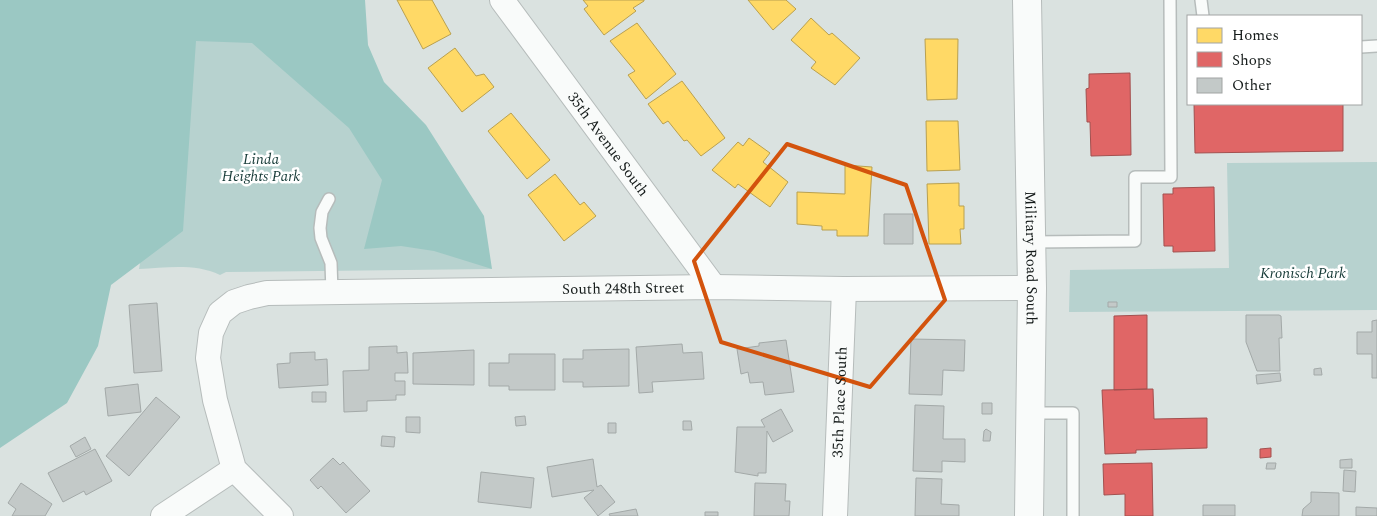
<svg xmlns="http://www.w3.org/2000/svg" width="1377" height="516" font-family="Spectral,serif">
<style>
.green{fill:#b7d2cf}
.forest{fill:#9bc8c3}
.homes{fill:#ffd966;stroke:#b9a04f}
.shops{fill:#e06666;stroke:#a3504f}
.building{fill:#c3c9c8;stroke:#a3a9a8}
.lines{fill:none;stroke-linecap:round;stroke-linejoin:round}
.lane-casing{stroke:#b6bcbb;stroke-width:14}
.street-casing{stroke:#b6bcbb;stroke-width:26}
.secondary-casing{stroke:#b6bcbb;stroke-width:30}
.lane{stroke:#f9fbfa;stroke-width:11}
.street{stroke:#f9fbfa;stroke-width:24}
.secondary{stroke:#f9fbfa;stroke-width:28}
.marked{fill:none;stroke:#d3530d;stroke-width:4;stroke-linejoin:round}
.labels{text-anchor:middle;stroke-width:5;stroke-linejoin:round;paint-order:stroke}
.street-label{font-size:15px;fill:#151b1a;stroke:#fff}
.park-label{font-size:15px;font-style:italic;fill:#173b38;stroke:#fff}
</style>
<rect width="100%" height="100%" fill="#dae2e0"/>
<path class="green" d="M275,28L492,269L226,272L220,275C195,263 165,268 139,269L180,32Z
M1377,162V310L1069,312L1070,270L1229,268L1227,163Z"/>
<path class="forest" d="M0,0H365L368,45L384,82L426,125L484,216L492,269L434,251L401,246L364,249L382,180L349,128L252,43L196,41L183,231L111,285L98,346L67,403L0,448Z"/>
<path class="homes" d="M397,0H432L451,34L423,49Z
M583,0H644V1L633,8L636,11L604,35L584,9L588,6Z
M748,0H786L796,9L773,30Z
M811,18L829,35L832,33L860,58L835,85L811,68L816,62L791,40Z
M637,23L676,74L646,99L628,75L635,71L610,41Z
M925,39H958L957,99L927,100Z
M455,48L476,76L484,74L494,87L462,112L428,68Z
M682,81L725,138L701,156L687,140L684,141L668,121L663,124L648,104Z
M511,113L550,160L527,179L488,131Z
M926,121H958L960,170L927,171Z
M749,138L770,153L763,162L788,182L770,207L738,184L735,188L712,170L738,142L743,146Z
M845,165L872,167L868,236H837V230H822V226L797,224V192L845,194Z
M555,174L580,205L584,202L596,216L564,241L528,195Z
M959,183V206H964V229H960L961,244H929L927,184Z"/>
<path class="shops" d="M1130,73L1131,155L1091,156L1090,122H1087L1086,89L1089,88V74Z
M1194,104H1343V151L1195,153Z
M1214,187L1215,251L1173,252V246H1164L1163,194H1173V188Z
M1147,315V389L1114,390V316Z
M1153,389L1154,419L1207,418V448L1136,450V453L1105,454L1102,390Z
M1271,448V457L1260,458V449Z
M1152,463L1153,516H1125V494L1104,495L1103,464Z"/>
<path class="building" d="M884,214H913V244H884Z
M1108,302H1117V307H1108Z
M157,303L162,371L134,373L129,305Z
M1246,315H1279L1281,316L1282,338H1279L1280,371H1257L1246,342Z
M1377,320V378H1372V354H1357V332H1372V321Z
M911,339L965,340L964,371L943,370L942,395L909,394Z
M786,340L794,392L765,395L763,382L750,383L748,372L741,374L737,349L759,346V343Z
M682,344L683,353L702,352L704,379L652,382L653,392L639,393L636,347Z
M397,346V353L407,352L408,373H395V381H405V395H396V400L367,401V411L344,412L343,371L369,370V347Z
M629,349V386L583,387V382H563V359H583V350Z
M474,350V385L413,384V353Z
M315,352V360L327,359L328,385L279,388L277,364L290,363V353Z
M509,354H555V390H509V386H489V363H509Z
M1321,368L1322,375H1314V369Z
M1280,373L1281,381L1257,384L1256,375Z
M138,384L141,412L108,416L105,388Z
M312,392H326V402H312Z
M156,397L180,417L129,476L106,456Z
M982,403H992V414H982Z
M915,405L944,406L943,439H965V462L942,461V472L913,471Z
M781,409L793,431L773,442L767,431L766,473H758V476L735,472L737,427H765L761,420Z
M525,416L526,425L516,426L515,417Z
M406,417H420V433L406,432Z
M683,421H691L692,430H683Z
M608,423H616V433H608Z
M986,429L991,432L990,441H983L984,431Z
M382,436L395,437L394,447L381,446Z
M85,437L91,449L76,457L70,446Z
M95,449L112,481L86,495L84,491L63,502L48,473Z
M333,458L340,465L343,462L370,491L346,513L321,486L318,489L310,480Z
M593,459L597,487L601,485L615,502L598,516L584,498L594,490L552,497L547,467Z
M1352,459V468H1340V460Z
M1267,463H1276L1275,469H1266Z
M1344,470L1356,471L1355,492L1343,491Z
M481,472L534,478L531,508L478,502Z
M916,478L942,479L941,504L959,505V516H915Z
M21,483L52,504L45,516H12L16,509L8,503Z
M755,483L786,484L785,501H790L789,516H754Z
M1311,492L1339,493V516H1302L1303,509L1311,502Z
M1203,505H1235V516H1203Z
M1356,507L1377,508V516H1356Z
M636,509L638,516H610L609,514Z
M705,512H718V516H705Z"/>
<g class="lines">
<g class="lane-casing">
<path id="lane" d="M1201,0L1203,16
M1361,47L1377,46
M329,199L322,212L320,228L321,238L331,263L332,292
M1031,242L1135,241V177H1171L1170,0
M1030,413H1073V516"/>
</g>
<g class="street-casing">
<g id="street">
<path id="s1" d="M502,0L714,287"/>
<path d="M163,516L234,469"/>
<path id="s2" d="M281,516L234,469L215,400L208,358L211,333L220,313L234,302L249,297L267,293L714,287L844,289L1032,288"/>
<path id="s3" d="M835,516L844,289"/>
</g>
</g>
<g class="secondary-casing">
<g id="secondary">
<path id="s4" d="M1027,0L1032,288L1029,516"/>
</g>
</g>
<use href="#lane" class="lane"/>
<use href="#street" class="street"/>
<use href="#secondary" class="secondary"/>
</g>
<path class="marked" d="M787,144L906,185L945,300L870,387L721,342L694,261Z"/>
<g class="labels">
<g class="street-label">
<text dy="5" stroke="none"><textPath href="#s1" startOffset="179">35th Avenue South</textPath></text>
<text dy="5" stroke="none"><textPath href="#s4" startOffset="258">Military Road South</textPath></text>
<text dy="5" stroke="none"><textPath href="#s2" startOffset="636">South 248th Street</textPath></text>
<text dy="5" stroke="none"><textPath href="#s3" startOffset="114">35th Place South</textPath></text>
</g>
<g class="park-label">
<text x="261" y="164">Linda<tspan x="261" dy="17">Heights Park</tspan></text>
<text x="1303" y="278">Kronisch Park</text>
</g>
</g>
<rect x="1187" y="15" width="175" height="90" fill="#ffffff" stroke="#a1a4a3"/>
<rect x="1197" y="28" width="25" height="15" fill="#ffd966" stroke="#a1a4a3"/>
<text x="1232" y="40" font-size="15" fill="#151b1a">Homes</text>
<rect x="1197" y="52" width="25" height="15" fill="#e06666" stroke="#a1a4a3"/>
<text x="1232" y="65" font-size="15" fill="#151b1a">Shops</text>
<rect x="1197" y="78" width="25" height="15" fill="#c3c9c8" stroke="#a1a4a3"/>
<text x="1232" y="90" font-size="15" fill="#151b1a">Other</text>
</svg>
